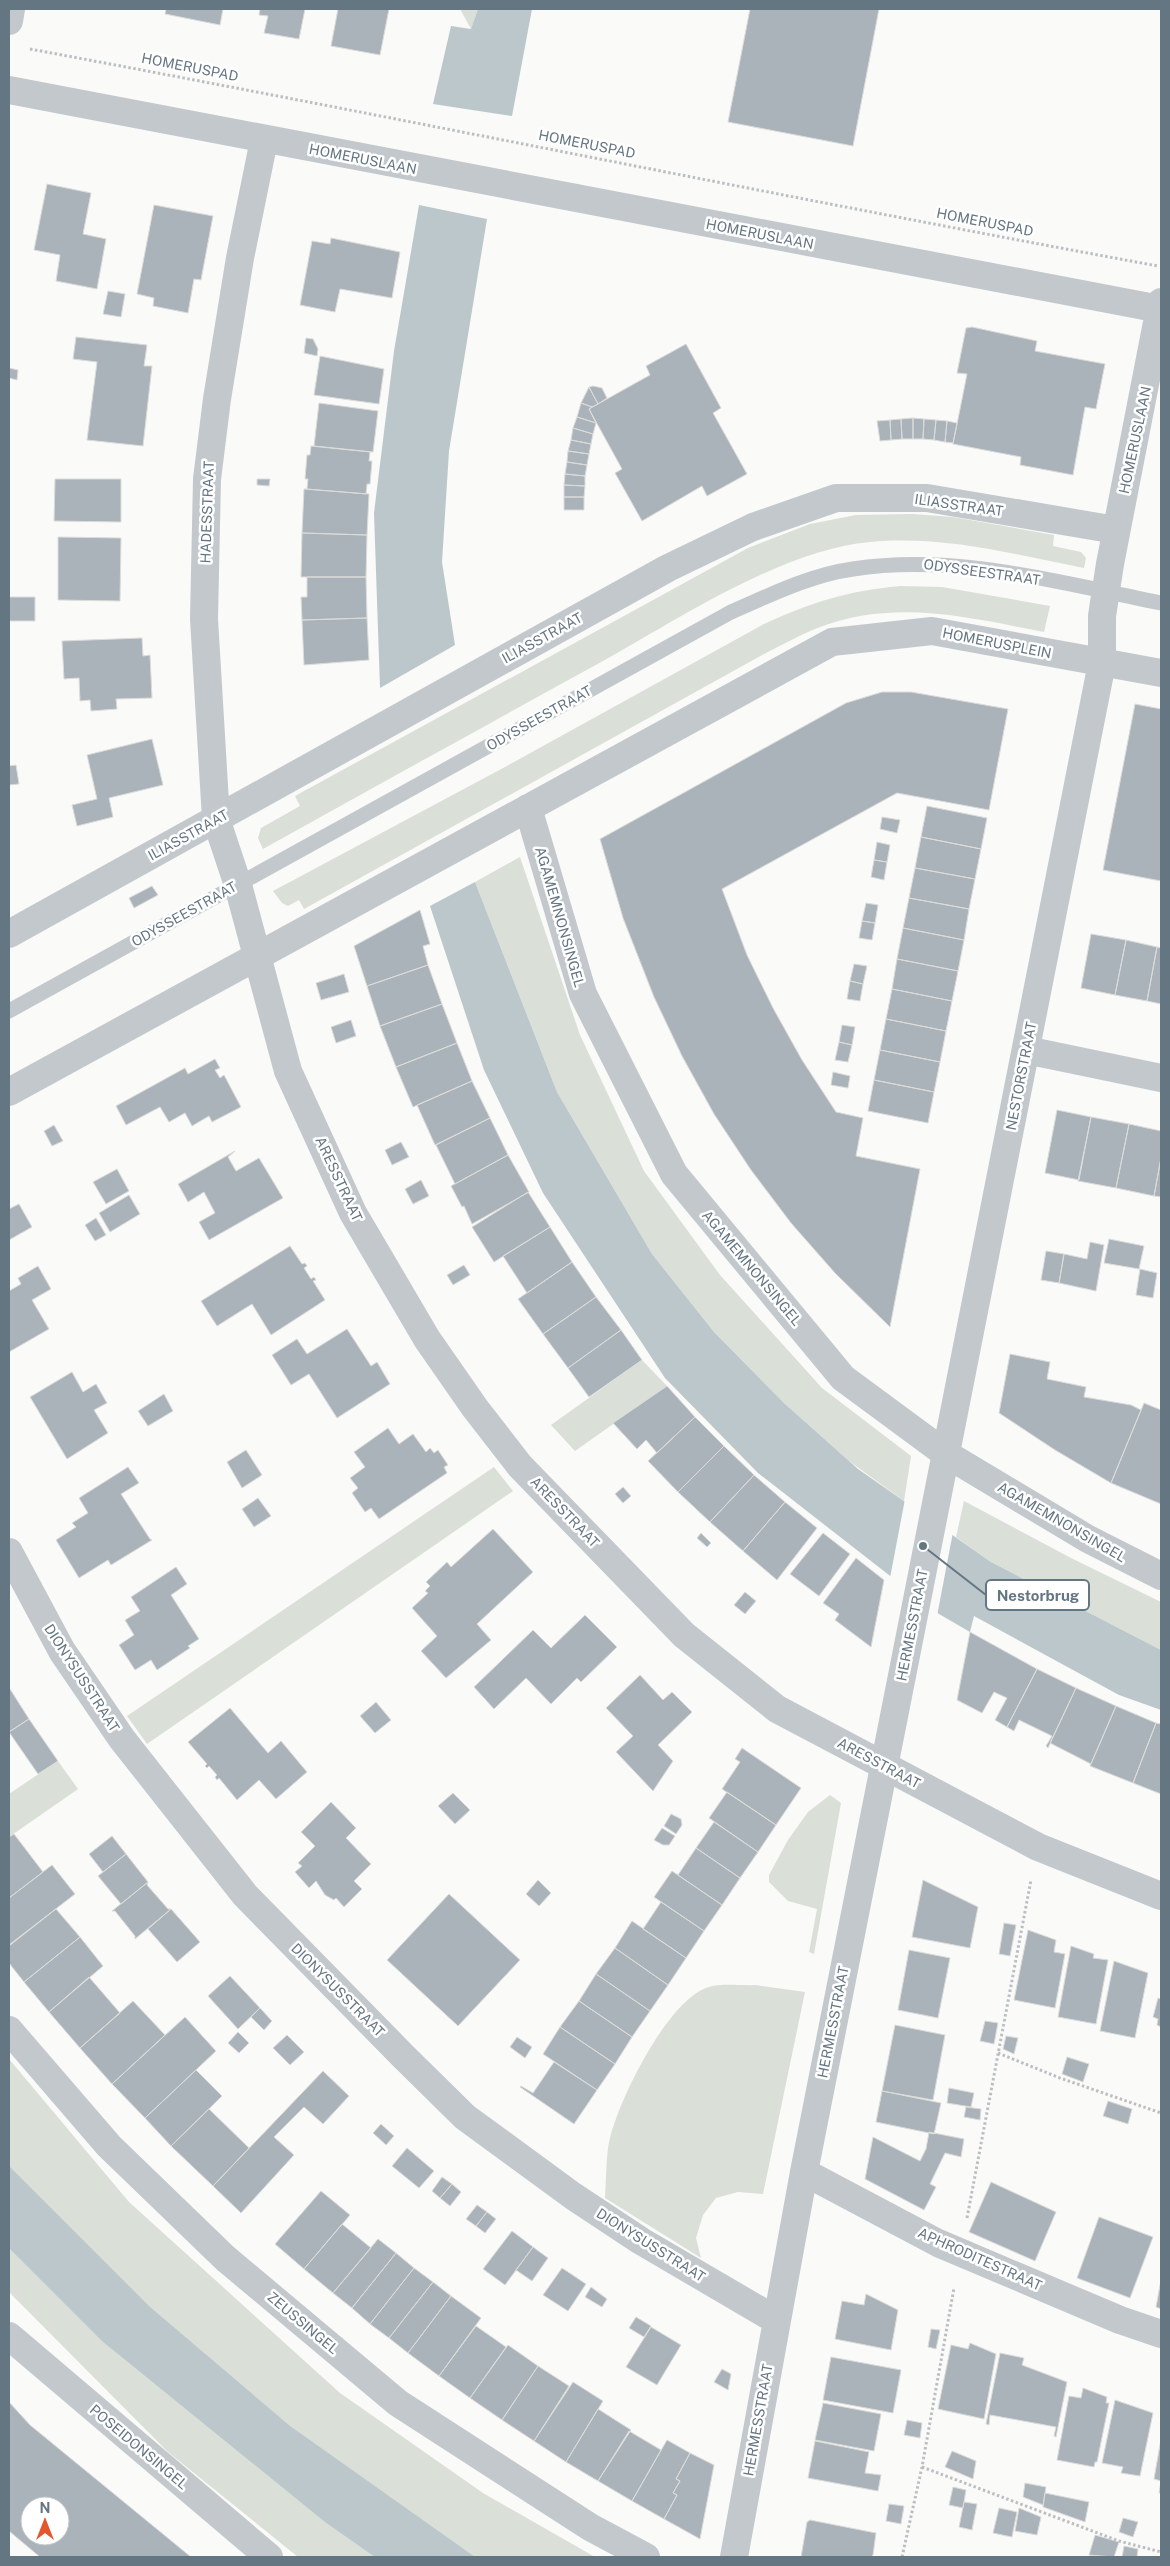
<svg xmlns="http://www.w3.org/2000/svg" width="1170" height="2566" font-family="'Public Sans',sans-serif">
<style>
.green{fill:#dadfd7}
.water{fill:#bbc7cb}
.pier{fill:#fafaf8}
.building{fill:#aab3b9;stroke:#dcdcda;fill-rule:evenodd}
.lines{fill:none;stroke-linecap:round;stroke-linejoin:round}
.path{stroke:#bbbfc2;stroke-width:3;stroke-dasharray:2.5 2.5;stroke-linecap:butt}
.lane{stroke:#c3c8cc;stroke-width:15}
.street{stroke:#c3c8cc;stroke-width:28}
.labels{text-anchor:middle;stroke-width:5;stroke-linejoin:round;paint-order:stroke}
.street-label{font-size:14px;fill:#657683;stroke:#fff}
.leader{fill:none;stroke:#657683;stroke-width:2}
.callout-dot{fill:#657683;stroke:#fff;stroke-width:2}
.callout{fill:#fff;stroke:#657683;stroke-width:2}
.callout-label{font-size:15px;text-anchor:middle;font-weight:bold;fill:#657683}
</style>
<rect width="100%" height="100%" fill="#fafaf8"/>
<path class="green" d="M460,9H478L471,29Z
M912,514L953,517L1054,535L1053,546L1081,552L1086,558L1084,568C1013,554 943,535 870,542C782,550 680,618 603,661C490,723 376,786 263,849L258,838L261,828L300,806L295,796L748,548L810,524L856,515Z
M900,586L942,587L1050,606L1044,632C966,617 892,598 815,629C798,636 782,645 766,653L304,909L299,900L288,906L282,903L273,891L505,767L764,624C812,602 847,591 900,586Z
M520,857L580,1035L644,1171L720,1275L822,1388L911,1456L904,1501L849,1461L784,1403L714,1332L652,1254L557,1092L475,882Z
M642,1360L667,1386L575,1451L551,1425Z
M494,1467L513,1491L147,1744L127,1716Z
M964,1501L1071,1558L1161,1602V1650L991,1562L956,1537Z
M58,1761L78,1789L9,1837V1794Z
M830,1795L841,1803L814,1954L809,1952L817,1909L788,1901L769,1882V1875L788,1840L808,1812Z
M755,1985L805,1992L763,2194L738,2192L716,2198L703,2215L696,2238L701,2258L605,2198C606,2181 606,2164 608,2148C614,2107 668,1998 709,1987C722,1983 741,1986 755,1985Z
M9,2059L129,2202L340,2393L483,2493L595,2557H298L168,2452L9,2292Z"/>
<path class="water" d="M478,9H532L512,116L433,104L451,26L471,29Z
M419,205L487,219L449,451L442,562L455,645L380,688L374,513L394,351Z
M475,882L557,1092L652,1254L714,1332L784,1403L858,1469L991,1562L1161,1650V1710L1119,1695L974,1616L970,1632L939,1614L758,1473L665,1378L543,1193L484,1070L430,906Z
M9,2166L150,2307L290,2426L475,2557H375L325,2522L102,2341L9,2248Z"/>
<path class="pier" d="M905,1499L953,1532L937,1616L890,1578Z"/>
<path class="building" d="M166,9H223L220,25L165,14Z
M260,9H305L299,39L264,33L268,16L259,15Z
M338,9H389L380,55L331,46Z
M750,9H879L853,146L728,122Z
M47,184L91,193L83,234L106,239L97,289L56,281L60,255L34,250Z
M154,205L213,216L201,280L194,279L188,313L153,306L154,298L137,294Z
M331,238L400,252L392,298L340,289L335,312L300,305L312,241L330,244Z
M108,291L125,294L121,317L103,314Z
M972,327L1037,341L1035,351L1105,364L1096,409L1085,407L1073,475L1020,465L1021,457L953,444L967,374L957,373L966,328Z
M76,337L147,345L144,366H152L143,446L87,440L97,362L73,359Z
M306,338L313,339L318,349L317,356L304,353Z
M686,344L721,408L713,413L747,474L707,496L702,486L642,521L615,473L622,469L589,409L650,375L646,366Z
M320,356L384,369L379,404L314,395Z
M9,368L18,370L17,380L9,378Z
M593,386L602,388L607,398L598,404L589,387Z
M589,387L598,404L592,407L581,403Z
M319,403L378,411L373,452L314,446Z
M581,403L592,407L589,409L596,423L577,417Z
M577,417L596,423L593,434L573,428Z
M913,418V439H902L901,419Z
M913,418L924,419L923,439H913Z
M901,419L902,439L891,440L890,420Z
M924,419L936,420L934,440L923,439Z
M890,420L891,440L880,441L877,421Z
M936,420L947,421L945,442L934,440Z
M947,421L957,423L953,443L945,442Z
M573,428L593,434L591,444L571,440Z
M571,440L591,444L589,454L568,451Z
M311,446L370,452L369,461H372L370,484H367L366,494L307,489L308,479H305L307,455H310Z
M568,451L589,454L587,465L567,462Z
M567,462L587,465L585,476L565,474Z
M565,474L585,476V486L564,485Z
M55,479H121V522L54,521Z
M257,479H270L269,486L257,485Z
M564,485L585,486L584,497H564Z
M304,489L369,494L367,535L302,533Z
M564,497H584V510H564Z
M302,533L367,535L366,577H301Z
M58,537L121,538L120,601L58,600Z
M307,577H366L367,618L302,620L301,597H307Z
M9,597H35V621H9Z
M367,618L369,660L304,665L302,620Z
M142,638L143,656L150,655L152,698L116,699L117,709L91,711L90,700L80,701L79,678L64,679L62,641Z
M882,692H911L1008,709L989,810L897,793L722,889L747,955L773,1008L802,1060L836,1112L863,1118L856,1156L920,1169L890,1327L835,1273L791,1223L751,1170L714,1114L682,1056L654,997L623,918L600,839L846,703Z
M1135,704L1161,709V881L1103,870Z
M152,739L163,785L109,798L113,817L77,826L72,805L97,799L87,755Z
M16,765L19,784L9,785V766Z
M927,806L987,818L981,849L921,837Z
M882,817L900,820L897,833L880,829Z
M921,837L981,849L975,879L915,868Z
M877,842L890,845L887,862L874,860Z
M874,860L887,862L884,880L871,877Z
M915,868L975,879L969,909L909,898Z
M152,886L158,895L134,908L129,898Z
M909,898L969,909L964,940L903,928Z
M866,903L878,905L875,923L862,921Z
M420,910L430,944L423,946L428,965L367,986L354,946Z
M862,921L875,923L872,940L859,938Z
M903,928L964,940L958,971L897,959Z
M1091,934L1126,940L1115,995L1081,988Z
M1126,940L1157,947L1147,1001L1115,995Z
M1157,947L1161,948V1004L1147,1001Z
M897,959L958,971L952,1001L892,989Z
M854,964L867,966L863,984L850,981Z
M428,965L442,1004L380,1026L367,986Z
M344,974L349,992L321,1000L316,983Z
M850,981L863,984L860,1001L847,999Z
M892,989L952,1001L946,1031L886,1019Z
M442,1004L457,1043L396,1067L380,1026Z
M886,1019L946,1031L940,1062L880,1050Z
M351,1020L356,1036L336,1043L331,1027Z
M842,1025L855,1027L852,1045L839,1042Z
M839,1042L852,1045L848,1062L835,1060Z
M457,1043L472,1081L413,1107L396,1067Z
M880,1050L940,1062L934,1092L874,1080Z
M215,1059L220,1068L215,1070L220,1078L224,1075L241,1107L212,1122L209,1116L192,1126L185,1113L169,1122L160,1107L126,1125L116,1106L185,1068L188,1074Z
M833,1072L850,1076L848,1088L831,1085Z
M874,1080L934,1092L928,1123L868,1111Z
M472,1081L490,1118L435,1145L417,1105Z
M1057,1110L1091,1117L1079,1180L1045,1173Z
M1091,1117L1129,1124L1116,1188L1078,1181Z
M490,1118L508,1155L455,1184L436,1145Z
M1129,1124L1161,1131V1158L1154,1196L1116,1188Z
M54,1125L63,1141L52,1146L44,1131Z
M401,1142L409,1157L392,1165L385,1150Z
M235,1151L228,1157L236,1171L259,1158L283,1198L209,1240L199,1222L215,1213L204,1192L188,1202L178,1184Z
M508,1155L529,1192L472,1224L464,1206L462,1207L451,1186Z
M1161,1158V1197L1154,1196Z
M117,1169L129,1191L106,1204L93,1182Z
M421,1180L429,1196L413,1204L405,1189Z
M528,1192L550,1227L494,1262L472,1227Z
M129,1195L140,1214L110,1232L99,1213Z
M19,1204L32,1227L9,1240V1209Z
M96,1218L106,1235L95,1241L85,1225Z
M550,1227L572,1262L527,1293L503,1256Z
M1109,1239L1144,1246L1139,1269L1104,1263Z
M1090,1242L1104,1245L1096,1291L1059,1283L1064,1254L1087,1259Z
M290,1246L302,1264L305,1263L307,1266L304,1268L311,1279L314,1277L316,1280L313,1281L325,1300L271,1335L252,1304L217,1326L201,1301Z
M1046,1251L1064,1254L1059,1283L1041,1280Z
M572,1262L596,1297L543,1334L518,1299Z
M464,1265L470,1275L453,1285L447,1275Z
M38,1266L51,1289L32,1300L49,1329L9,1352V1291L21,1284L18,1278Z
M1140,1269L1157,1273L1153,1298L1136,1295Z
M596,1297L621,1330L568,1368L543,1334Z
M347,1329L371,1366L377,1362L390,1384L337,1418L309,1374L291,1385L272,1355L297,1339L307,1354Z
M621,1330L642,1360L589,1397L568,1368Z
M1010,1354L1050,1362L1047,1379L1086,1387L1084,1397L1131,1405L1141,1410L1111,1483L1055,1450L999,1413Z
M72,1372L83,1392L96,1384L107,1403L94,1410L108,1433L67,1459L30,1397Z
M667,1386L695,1417L657,1453L646,1440L637,1449L613,1423Z
M164,1394L173,1411L148,1426L138,1411Z
M1144,1403L1161,1410V1504L1111,1483Z
M695,1417L724,1446L678,1492L648,1461Z
M388,1428L399,1444L413,1434L426,1452L430,1448L434,1453L438,1450L448,1465L444,1467L447,1473L379,1519L371,1508L365,1512L352,1493L358,1488L350,1478L365,1467L354,1452Z
M724,1446L754,1475L710,1522L678,1492Z
M246,1450L262,1475L242,1488L227,1462Z
M128,1467L139,1483L121,1494L150,1539L152,1540L111,1565L108,1560L79,1578L56,1540L76,1527L72,1523L88,1513L79,1498Z
M754,1475L785,1502L743,1551L710,1522Z
M623,1487L631,1496L623,1503L615,1494Z
M258,1498L271,1516L254,1527L242,1509Z
M785,1502L817,1528L777,1580L743,1551Z
M493,1529L533,1572L477,1624L491,1640L446,1678L421,1651L437,1636L412,1608L428,1593L425,1591L430,1586L426,1582L447,1562L451,1567Z
M701,1533L711,1543L707,1547L697,1538Z
M823,1533L850,1554L819,1596L790,1574Z
M856,1558L884,1580L871,1647L835,1620L839,1614L823,1603Z
M176,1567L187,1584L171,1595L199,1639L188,1646L190,1648L157,1670L151,1660L135,1670L119,1645L134,1635L125,1620L140,1611L131,1597Z
M745,1592L756,1601L745,1614L734,1605Z
M585,1615L617,1647L581,1682L577,1678L551,1704L526,1678L494,1709L474,1687L533,1630L551,1648Z
M970,1632L1037,1669L1007,1727L995,1720L1007,1698L994,1692L982,1713L957,1700Z
M1037,1669L1076,1688L1048,1748L1046,1746L1052,1736L1019,1720L1014,1731L1007,1727Z
M640,1675L663,1700L672,1692L692,1712L658,1745L673,1761L653,1791L616,1752L633,1736L606,1708Z
M1076,1688L1116,1706L1091,1764L1050,1743Z
M10,1689L29,1719L9,1732V1690Z
M376,1702L391,1720L375,1733L360,1716Z
M1116,1706L1156,1723L1133,1783L1090,1766Z
M230,1708L268,1753L281,1741L307,1772L276,1799L259,1780L237,1800L219,1778L217,1780L215,1777L217,1775L209,1766L207,1768L205,1766L207,1764L188,1742Z
M29,1719L58,1761L38,1774L9,1732Z
M1156,1723L1161,1724V1794L1133,1783Z
M742,1748L801,1788L776,1825L722,1789L740,1762L735,1759Z
M727,1792L776,1825L758,1852L709,1818Z
M453,1793L470,1810L455,1824L438,1806Z
M331,1802L356,1828L346,1838L371,1864L354,1881L362,1889L344,1907L336,1898L334,1900L325,1895L316,1881L309,1888L295,1872L302,1866L298,1863L315,1846L301,1832Z
M671,1814L681,1819L682,1825L676,1834L664,1826Z
M714,1822L758,1852L740,1878L696,1848Z
M662,1828L675,1836L669,1845H663L654,1840Z
M14,1834L43,1872L9,1898V1837Z
M112,1836L126,1854L103,1872L89,1854Z
M696,1848L740,1878L722,1905L678,1875Z
M126,1854L148,1882L121,1904L98,1876Z
M52,1865L75,1894L9,1945V1898Z
M672,1871L722,1905L704,1931L654,1897Z
M538,1880L551,1893L539,1906L526,1894Z
M923,1880L978,1907L970,1948L912,1937Z
M148,1882L147,1885L168,1909H171L135,1939V1936L115,1911H112Z
M449,1894L520,1960L458,2026L387,1960Z
M661,1902L704,1931L686,1958L643,1929Z
M56,1909L80,1937L24,1982L9,1963V1946Z
M171,1909L200,1942L177,1962L148,1929Z
M632,1921L686,1958L668,1985L615,1948Z
M1004,1923L1016,1925L1010,1956L999,1954Z
M1028,1930L1056,1940L1054,1952L1065,1954L1055,2008L1014,2000Z
M80,1937L103,1966L49,2012L24,1982Z
M1071,1946L1094,1954L1093,1958L1108,1960L1096,2024L1058,2017Z
M615,1948L668,1985L650,2011L596,1974Z
M909,1950L950,1958L938,2018L898,2010Z
M1114,1961L1148,1973L1135,2038L1100,2031Z
M596,1974L650,2011L632,2037L579,2001Z
M230,1976L260,2008L238,2029L208,1996Z
M89,1977L120,2013L80,2048L49,2012Z
M1158,1998L1161,1999V2027L1157,2025L1158,2019L1153,2017Z
M133,2001L165,2035L112,2084L80,2048Z
M579,2001L632,2037L615,2064L560,2027Z
M260,2008L272,2021L264,2030L251,2017Z
M185,2017L216,2051L145,2118L112,2084Z
M985,2021L998,2023L994,2044L980,2041Z
M895,2025L945,2035L933,2100L882,2091Z
M560,2027L615,2064L597,2090L543,2054Z
M238,2032L249,2043L239,2053L228,2043Z
M287,2035L304,2052L290,2065L273,2048Z
M1006,2036L1018,2038L1014,2054L1003,2049Z
M517,2037L532,2047L525,2058L510,2047Z
M1067,2057L1089,2064L1083,2082L1062,2074Z
M554,2062L597,2090L574,2124L520,2087L521,2086L533,2093Z
M196,2070L222,2096L171,2146L145,2118Z
M323,2071L349,2096L323,2124L304,2107L274,2137L294,2155L241,2213L213,2186Z
M949,2088L974,2093L971,2107L947,2103Z
M882,2091L941,2103L934,2134L876,2122Z
M1108,2101L1132,2109L1128,2124L1103,2116Z
M966,2107L981,2109L980,2120L964,2117Z
M209,2109L249,2148L213,2186L171,2146Z
M381,2124L394,2136L386,2145L373,2133Z
M929,2132L964,2139L961,2157L945,2153L930,2184L936,2187L924,2210L865,2179L873,2137L920,2161L926,2149Z
M407,2148L434,2171L419,2188L392,2166Z
M442,2177L452,2184L440,2198L432,2191Z
M991,2182L1056,2212L1035,2261L969,2232Z
M452,2184L461,2192L450,2206L440,2198Z
M321,2191L350,2215L304,2269L275,2244Z
M477,2205L487,2212L476,2226L466,2219Z
M487,2212L496,2219L485,2233L476,2226Z
M1099,2217L1153,2237L1130,2298L1077,2278Z
M342,2224L371,2248L333,2293L304,2269Z
M512,2231L533,2247L505,2285L483,2269Z
M378,2239L396,2253L352,2308L333,2293Z
M533,2247L548,2258L532,2281L516,2270Z
M396,2253L414,2268L370,2324L352,2308Z
M414,2268L433,2282L389,2338L370,2324Z
M562,2268L586,2284L568,2311L543,2295Z
M1161,2280V2309L1156,2307Z
M433,2282L451,2296L408,2353L389,2338Z
M591,2287L607,2299L602,2307L585,2297Z
M866,2294L898,2310L891,2350L835,2339L842,2301L864,2305Z
M451,2296L481,2318L439,2376L408,2353Z
M636,2317L651,2326L644,2337L629,2328Z
M476,2326L506,2347L470,2398L439,2376Z
M651,2327L681,2345L657,2385L626,2367Z
M931,2329L940,2330L936,2349L928,2347Z
M970,2343L996,2354L984,2419L938,2409L951,2345L968,2349Z
M508,2345L538,2366L502,2420L470,2398Z
M1000,2353L1024,2358L1022,2365L1067,2382L1056,2437L1054,2436L1056,2427L990,2415L989,2425L986,2424Z
M831,2357L901,2370L893,2413L823,2400Z
M538,2366L569,2386L534,2441L502,2420Z
M722,2369L731,2374L728,2390L714,2382Z
M573,2382L603,2401L566,2462L534,2441Z
M1083,2388L1107,2397L1106,2403H1109L1097,2462H1095L1094,2467L1057,2460L1069,2396L1081,2398Z
M1115,2400L1153,2413L1140,2476L1121,2473L1123,2467L1102,2463Z
M9,2402L30,2425L191,2557H40L9,2531ZM30,2506H60V2536H30Z
M823,2403L881,2414L874,2451L815,2440Z
M598,2409L631,2430L598,2481L566,2462Z
M907,2420L922,2423L920,2438L904,2435Z
M629,2431L661,2450L632,2501L598,2481Z
M1161,2439V2493H1159L1161,2481L1154,2479Z
M667,2440L690,2453L676,2479L680,2481L673,2493L677,2495L664,2519L632,2501Z
M815,2441L869,2452L865,2473L881,2475L878,2491L808,2478Z
M952,2451L976,2461L973,2479L945,2467Z
M690,2453L714,2465L700,2539L664,2519L677,2495L673,2493L680,2481L676,2479Z
M1025,2483L1046,2487L1043,2505L1023,2497Z
M953,2487L966,2490L963,2508L949,2505Z
M1045,2493L1089,2502L1085,2522L1043,2507Z
M964,2502L977,2504L972,2530L959,2527Z
M889,2504L904,2506L901,2524L886,2521Z
M999,2508L1017,2512L1012,2537L993,2533Z
M1019,2508L1041,2517L1037,2535L1015,2531Z
M1123,2518L1138,2522L1133,2537L1119,2532Z
M810,2520L876,2533L873,2555L871,2557H801L807,2522Z
M1095,2535L1119,2542L1114,2557L1089,2555Z
M1124,2546L1138,2549L1137,2557H1122Z"/>
<g class="lines">
<path class="path" d="M30,49C407,119 781,197 1158,266
M998,2053L1060,2078L1161,2113
M967,2218L1031,1880
M922,2467L1119,2541L1161,2552
M902,2557L922,2467L954,2288"/>
<path class="lane" d="M9,1011L731,612C770,595 810,575 853,569C956,553 1061,583 1161,603"/>
<path class="street" d="M9,21L11,9
M9,90L1160,309
M264,140L240,258L217,399L207,479L204,619L216,819L238,885L288,1071L353,1213L427,1339L475,1408L520,1466L684,1635L777,1709L1038,1847L1161,1896
M528,808L583,994L674,1174L843,1378L946,1454L1088,1539L1161,1576
M9,934L668,568L753,527L836,498H927L1116,530
M1026,1050L1161,1078
M9,1092L832,642L932,631L1161,673
M9,1552L62,1651L122,1739L245,1895L403,2056L465,2117L573,2196L641,2241L776,2320
M9,2030L109,2146L225,2258L398,2403L590,2527L646,2557
M804,2172L938,2243L1120,2320L1161,2334
M9,2336L269,2557
M734,2557L804,2172L1102,663V616L1110,564L1161,302"/>
</g>
<g class="labels">
<g class="street-label">
<text transform="translate(190 67) rotate(11)" y="5">HOMERUSPAD</text>
<text transform="translate(587 144) rotate(11)" y="5">HOMERUSPAD</text>
<text transform="translate(363 159) rotate(11)" y="5">HOMERUSLAAN</text>
<text transform="translate(985 222) rotate(11)" y="5">HOMERUSPAD</text>
<text transform="translate(760 234) rotate(11)" y="5">HOMERUSLAAN</text>
<text transform="translate(1135 440) rotate(-78)" y="5">HOMERUSLAAN</text>
<text transform="translate(959 505) rotate(8)" y="5">ILIASSTRAAT</text>
<text transform="translate(207 512) rotate(-88)" y="5">HADESSTRAAT</text>
<text transform="translate(982 572) rotate(8)" y="5">ODYSSEESTRAAT</text>
<text transform="translate(542 638) rotate(-29)" y="5">ILIASSTRAAT</text>
<text transform="translate(997 643) rotate(11)" y="5">HOMERUSPLEIN</text>
<text transform="translate(539 718) rotate(-29)" y="5">ODYSSEESTRAAT</text>
<text transform="translate(188 835) rotate(-29)" y="5">ILIASSTRAAT</text>
<text transform="translate(184 914) rotate(-29)" y="5">ODYSSEESTRAAT</text>
<text transform="translate(560 917) rotate(74)" y="5">AGAMEMNONSINGEL</text>
<text transform="translate(1021 1076) rotate(-79)" y="5">NESTORSTRAAT</text>
<text transform="translate(339 1179) rotate(65)" y="5">ARESSTRAAT</text>
<text transform="translate(752 1268) rotate(50)" y="5">AGAMEMNONSINGEL</text>
<text transform="translate(565 1512) rotate(46)" y="5">ARESSTRAAT</text>
<text transform="translate(1062 1522) rotate(30)" y="5">AGAMEMNONSINGEL</text>
<text transform="translate(912 1625) rotate(-79)" y="5">HERMESSTRAAT</text>
<text transform="translate(82 1678) rotate(57)" y="5">DIONYSUSSTRAAT</text>
<text transform="translate(879 1763) rotate(28)" y="5">ARESSTRAAT</text>
<text transform="translate(338 1990) rotate(45)" y="5">DIONYSUSSTRAAT</text>
<text transform="translate(833 2022) rotate(-79)" y="5">HERMESSTRAAT</text>
<text transform="translate(651 2245) rotate(32)" y="5">DIONYSUSSTRAAT</text>
<text transform="translate(980 2259) rotate(24)" y="5">APHRODITESTRAAT</text>
<text transform="translate(303 2323) rotate(40)" y="5">ZEUSSINGEL</text>
<text transform="translate(758 2420) rotate(-80)" y="5">HERMESSTRAAT</text>
<text transform="translate(139 2447) rotate(40)" y="5">POSEIDONSINGEL</text>
</g>
</g>
<path class="leader" d="M923 1546L986 1595"/>
<circle class="callout-dot" cx="923" cy="1546" r="5"/>
<rect class="callout" x="986" y="1580" width="103" height="30" rx="5"/>
<g class="callout-label">
<text x="1038" y="1601">Nestorbrug</text>
</g>
<rect width="1170" height="2566" fill="none" stroke="#657683" stroke-width="20"/>
<g transform="translate(45 2521)"><circle r="24" fill="#ffffff" stroke="#c1c8cd"/>
<path d="M0-4L9 19L0 12L-9 19Z" fill="#e4572e"/>
<text y="-8" font-size="14" font-weight="bold" text-anchor="middle" fill="#657683">N</text>
</g>
</svg>
